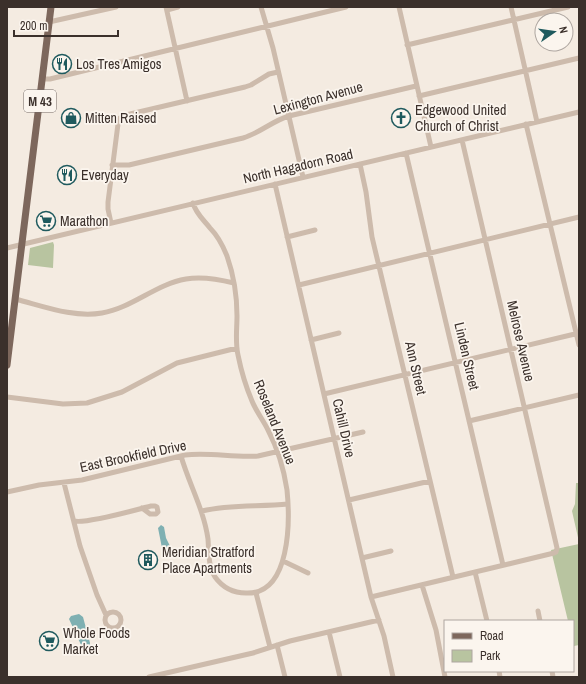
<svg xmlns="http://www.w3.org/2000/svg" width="586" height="684" font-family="'Archivo Narrow',sans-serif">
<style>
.green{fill:#b8c4a0}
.water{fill:#7fb0b2}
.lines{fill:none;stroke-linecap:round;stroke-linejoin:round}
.minor{stroke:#cdbbac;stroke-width:5}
.major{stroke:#7d675c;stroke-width:7}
.labels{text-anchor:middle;stroke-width:3.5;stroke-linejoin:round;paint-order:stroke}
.shield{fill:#fbf5ee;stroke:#756b66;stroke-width:1}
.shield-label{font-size:13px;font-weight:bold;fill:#3b302b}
.poi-label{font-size:14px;fill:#3b302b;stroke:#fbf5ee;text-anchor:start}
.street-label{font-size:14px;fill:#3b302b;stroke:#fbf5ee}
</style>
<rect width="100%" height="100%" fill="#f4ebe1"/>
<path class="green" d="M53,242L54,245L53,268L28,265L30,248Z
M576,483H579V542L572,511L575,504Z
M579,544V645L574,646L573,621H568L551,550Z"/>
<path class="water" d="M161,525L164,527L166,538L171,548V552L169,553L162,548L158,528Z
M79,614L83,617L90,643L89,648L85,649L82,647L69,619L71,616Z"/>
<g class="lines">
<path class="minor" d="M166,7L187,101
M261,7L273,48L303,177
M399,7L431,147
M511,7L537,122
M167,10L178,7
M49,22L116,7
M407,45L568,7
M42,79H50L346,7
M419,96L579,58
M526,124L579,345
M406,153L503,565
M360,164L366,192L372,237L453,577
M112,165H129L243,138C260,133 272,121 289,116L416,86
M275,184L371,597L384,636L393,677
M111,223L108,209V202L118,124L120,118L126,115L245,87L251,85L269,74L278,72
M287,237L315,230
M7,248L579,112
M299,285L579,217
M15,299C43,306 73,318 102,313C132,308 156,284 186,279C202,276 218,279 234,283
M311,340L339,333
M324,394L579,333
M7,397L63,404L87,403L122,392L177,363L237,348
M469,421L579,395
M181,456C189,484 204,510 208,539C209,552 208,566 215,577C223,588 234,593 246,593C291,595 290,520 287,490C284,470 278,449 268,430C263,420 256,411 252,401C246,387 241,370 238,355C235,342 237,329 237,316C237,295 234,276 227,256C223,246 218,236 210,228C204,220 196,214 193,203
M64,483L80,546L97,595L106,615
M7,492L39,485L82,480L185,455C210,452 234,458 258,456L363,432
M349,500L430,481
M202,511C230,504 259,507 288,504
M74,521C86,524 135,510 151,506H155L157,507L158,512L156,514H150L142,508
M362,558L391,551
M283,561L308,573
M475,572L487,621
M422,585L436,630L445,677
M256,593L270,647
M371,597L554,553L556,552L557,548L462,140
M538,611L540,621
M105 620a8 8 0 1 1 16 0a8 8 0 1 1-16 0Z
M329,632L340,677
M277,645L285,677
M499,671L500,677
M552,671L553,677
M149,677L253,653L290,641L379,620"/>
<path class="major" d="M7,365L51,7"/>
</g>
<defs>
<g id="restaurant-ring" transform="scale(1)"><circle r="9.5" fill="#fbf5ee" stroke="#1f5a5e" stroke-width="1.5"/><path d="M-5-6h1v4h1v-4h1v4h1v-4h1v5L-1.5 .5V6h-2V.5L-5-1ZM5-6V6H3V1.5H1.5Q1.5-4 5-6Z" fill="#1f5a5e"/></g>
<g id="shop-ring" transform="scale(1)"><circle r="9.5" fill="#fbf5ee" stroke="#1f5a5e" stroke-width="1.5"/><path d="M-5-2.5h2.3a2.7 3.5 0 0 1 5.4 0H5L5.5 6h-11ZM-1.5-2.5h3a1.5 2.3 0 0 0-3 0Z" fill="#1f5a5e"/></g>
<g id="church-ring" transform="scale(1)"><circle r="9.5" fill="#fbf5ee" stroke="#1f5a5e" stroke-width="1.5"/><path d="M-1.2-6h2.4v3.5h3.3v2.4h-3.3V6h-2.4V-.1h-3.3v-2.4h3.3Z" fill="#1f5a5e"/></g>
<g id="supermarket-ring" transform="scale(1)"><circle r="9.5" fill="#fbf5ee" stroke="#1f5a5e" stroke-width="1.5"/><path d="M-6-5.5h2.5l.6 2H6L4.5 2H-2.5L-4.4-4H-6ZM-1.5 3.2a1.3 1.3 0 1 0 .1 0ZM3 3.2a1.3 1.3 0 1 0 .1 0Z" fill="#1f5a5e"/></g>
<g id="building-ring" transform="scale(1)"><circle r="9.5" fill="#fbf5ee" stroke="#1f5a5e" stroke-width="1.5"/><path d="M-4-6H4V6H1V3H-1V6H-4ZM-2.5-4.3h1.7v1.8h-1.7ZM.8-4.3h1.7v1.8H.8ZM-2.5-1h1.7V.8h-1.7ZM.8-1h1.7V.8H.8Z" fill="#1f5a5e"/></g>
</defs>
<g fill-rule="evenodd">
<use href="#restaurant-ring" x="62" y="64"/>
<use href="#shop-ring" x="71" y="118"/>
<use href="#church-ring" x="401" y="118"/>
<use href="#restaurant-ring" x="67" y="175"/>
<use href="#supermarket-ring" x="46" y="221"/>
<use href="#building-ring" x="148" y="560"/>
<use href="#supermarket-ring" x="49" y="641"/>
</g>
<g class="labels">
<rect class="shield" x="24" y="90" width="32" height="22" rx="3"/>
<g class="shield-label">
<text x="40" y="106">M 43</text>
</g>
<g class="poi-label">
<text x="76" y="69">Los Tres Amigos</text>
<text x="415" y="115">Edgewood United<tspan x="415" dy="16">Church of Christ</tspan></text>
<text x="85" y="123">Mitten Raised</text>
<text x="81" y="180">Everyday</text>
<text x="60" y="226">Marathon</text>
<text x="162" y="557">Meridian Stratford<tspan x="162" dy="16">Place Apartments</tspan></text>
<text x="63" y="638">Whole Foods<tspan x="63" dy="16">Market</tspan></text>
</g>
<g class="street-label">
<text transform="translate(318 98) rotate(-15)" y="5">Lexington Avenue</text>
<text transform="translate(298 166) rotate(-13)" y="5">North Hagadorn Road</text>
<text transform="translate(521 341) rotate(77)" y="5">Melrose Avenue</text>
<text transform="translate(467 356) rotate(77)" y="5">Linden Street</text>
<text transform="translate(416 368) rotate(77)" y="5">Ann Street</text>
<text transform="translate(275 422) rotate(68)" y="5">Roseland Avenue</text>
<text transform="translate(344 428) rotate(77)" y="5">Cahill Drive</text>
<text transform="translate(133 456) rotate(-12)" y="5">East Brookfield Drive</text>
</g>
</g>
<rect width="586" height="684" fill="none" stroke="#3b302b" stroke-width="16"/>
<rect x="444" y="620" width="130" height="52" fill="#fbf5ee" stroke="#aea6a0"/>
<rect x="452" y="633" width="20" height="6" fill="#7d675c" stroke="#aea6a0"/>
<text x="480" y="640" font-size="12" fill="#3b302b">Road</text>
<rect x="452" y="650" width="20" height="12" fill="#b8c4a0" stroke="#aea6a0"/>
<text x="480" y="660" font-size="12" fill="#3b302b">Park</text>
<g transform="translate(554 32) rotate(77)"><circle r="19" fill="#fbf5ee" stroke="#aea6a0"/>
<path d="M0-3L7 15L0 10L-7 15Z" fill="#1f5a5e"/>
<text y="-6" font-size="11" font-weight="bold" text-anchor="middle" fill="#3b302b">N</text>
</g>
<path d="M14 30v6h104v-6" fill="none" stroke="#3b302b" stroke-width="2"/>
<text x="20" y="30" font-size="12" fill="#3b302b" stroke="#fbf5ee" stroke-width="3" paint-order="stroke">200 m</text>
</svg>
